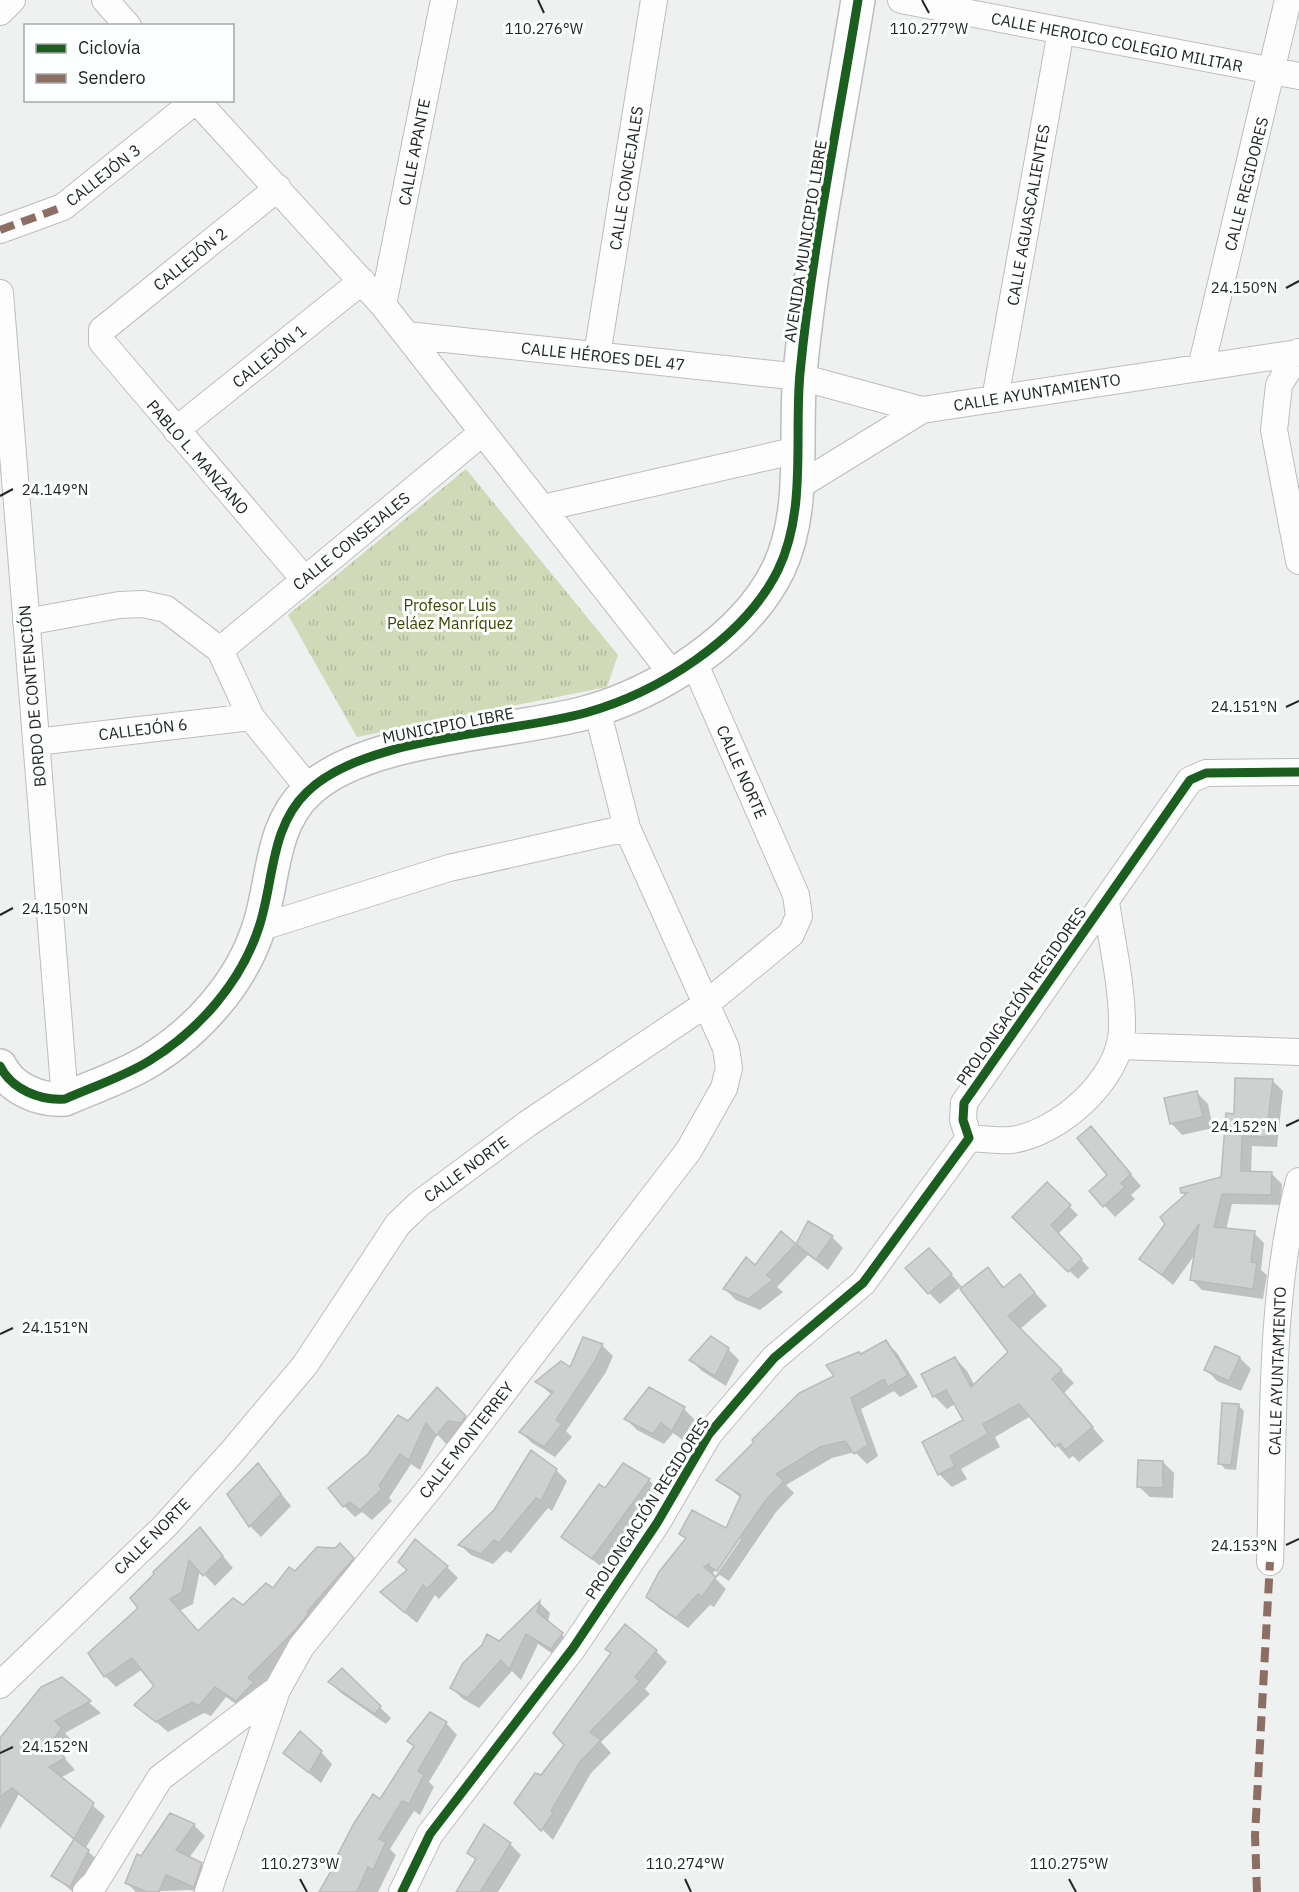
<svg xmlns="http://www.w3.org/2000/svg" width="1299" height="1892" font-family="'IBM Plex Sans',sans-serif">
<style>
.park{fill:url(#park-tufts)}
.shadow{fill:#0003;fill-rule:evenodd}
.building{fill:#cfd1d0;stroke:#b9bbba;stroke-width:1.5}
.lines{fill:none;stroke-linecap:round;stroke-linejoin:round}
.street-casing{stroke:#bcbebd;stroke-width:28}
.secondary-casing{stroke:#bcbebd;stroke-width:36}
.street{stroke:#fdfdfd;stroke-width:26}
.secondary{stroke:#fdfdfd;stroke-width:33}
.quiet{stroke:#8d6e63;stroke-width:8;stroke-dasharray:15 8;stroke-linecap:butt}
.cycleway-casing{stroke:#fcfffd;stroke-width:13}
.cycleway{stroke:#1b5e20;stroke-width:9}
.ticks{fill:none;stroke:#252726;stroke-width:2}
.labels{text-anchor:middle;stroke-width:6;stroke-linejoin:round;paint-order:stroke}
.street-label{font-size:16px;fill:#252726;stroke:#fcfffd}
.park-label{font-size:16px;fill:#3c4703;stroke:#fcfffd}
.ticks-label{font-size:15px;text-anchor:middle;fill:#252726;stroke:#fcfffd;stroke-width:6;stroke-linejoin:round;paint-order:stroke}
</style>
<defs>
<pattern id="park-tufts" width="24" height="20" patternUnits="userSpaceOnUse" patternTransform="scale(1.5)"><rect width="24" height="20" fill="#d0d9b8"/><path d="M3 7l-1-3M5 7V3M7 7l1-3M15 17l-1-3M17 17v-4M19 17l1-3" fill="none" stroke="#b2ba9e"/></pattern>
</defs>
<rect width="100%" height="100%" fill="#eff1f0"/>
<path class="park" d="M466,469L618,655L607,687L357,737L288,615Z"/>
<path class="shadow" d="M1272,1080L1283,1091L1277,1147L1252,1146L1251,1173H1271L1282,1184L1281,1205L1232,1204L1226,1230L1254,1233L1264,1243L1261,1270L1267,1275L1263,1299L1202,1290L1192,1280L1196,1253L1173,1285L1141,1259L1186,1196L1182,1192L1223,1178L1236,1115Z
M1196,1092L1208,1104L1213,1128L1182,1135L1171,1123Z
M1091,1128L1141,1186L1131,1195L1135,1199L1115,1217L1104,1205L1110,1175Z
M1047,1184L1078,1215L1058,1234L1089,1268L1078,1279L1014,1217Z
M808,1223L832,1237L843,1248L828,1270L808,1255L777,1287L783,1292L760,1310L736,1300L725,1289L755,1267L781,1233L796,1247Z
M940,1261L963,1288L988,1269L1005,1288L1020,1276L1047,1306L1020,1329L1074,1383L1064,1393L1104,1441L1079,1462L1073,1456L1069,1459L1031,1416L995,1437L1000,1447L961,1469L967,1479L952,1487L939,1474L965,1421L955,1404L947,1409L934,1396L955,1358L967,1371L975,1386L1010,1352L960,1287L940,1304L929,1293Z
M886,1342L897,1353L918,1387L900,1397L894,1391L861,1409L878,1456L867,1464L855,1452L832,1458L786,1485L794,1493L776,1512L729,1581L720,1575L715,1578L726,1589L714,1607L710,1605L688,1628L659,1608L648,1597L686,1539L681,1534L726,1530L741,1498L719,1480L860,1356ZM737,1539H741L714,1578L711,1576Z
M602,1345L613,1356L606,1372L566,1431L572,1437L555,1457L532,1443L521,1432L552,1395L537,1382L571,1369Z
M728,1349L739,1360L726,1386L702,1371L691,1360Z
M1240,1358L1251,1369L1241,1391L1217,1381L1206,1369Z
M437,1389L476,1428L448,1446L437,1434L420,1470L411,1464L389,1498L392,1501L372,1520L362,1512L355,1517L344,1506Z
M650,1389L684,1409L695,1420L684,1441L673,1433L664,1444L637,1430L626,1419Z
M1239,1406L1244,1411L1236,1470L1225,1469L1220,1463Z
M1163,1462L1174,1473L1173,1498L1150,1497L1138,1486Z
M258,1465L291,1506L261,1537L250,1526L229,1494Z
M556,1470L567,1481L552,1511L548,1508L511,1553L506,1551L493,1564L471,1555L460,1545Z
M649,1480L660,1491L604,1569L563,1536L606,1490Z
M200,1529L233,1568L215,1586L200,1570L193,1604L179,1611L199,1633L274,1591L295,1573L340,1545L364,1570L247,1712L226,1697L211,1716L204,1713L168,1732L136,1705L156,1686L143,1669L116,1687L105,1676L140,1608Z
M447,1567L458,1578L439,1599L435,1595L417,1623L393,1603Z
M540,1603L550,1613L548,1622L573,1645L562,1660L538,1644L521,1680L512,1671L479,1708L463,1699L452,1688Z
M607,1649L656,1651L667,1662L645,1689L650,1694L601,1742L611,1753L591,1773L553,1840L516,1803L542,1776L566,1745L612,1654Z
M342,1670L391,1718L386,1724L341,1693L330,1682Z
M62,1679L101,1713L65,1733L72,1741L61,1754L75,1770L60,1778L105,1816L85,1849L100,1862L84,1892H73L53,1875L75,1840L19,1794L0,1829V1740Z
M446,1723L457,1735L429,1782L434,1787L420,1815L414,1811L390,1849L396,1855L378,1892H321L380,1801Z
M321,1752L332,1764L321,1783L285,1753Z
M194,1825L205,1836L189,1858L201,1864L213,1875L205,1892L188,1890L136,1892L127,1883L141,1858Z
M510,1844L521,1855L498,1892H465L477,1861L469,1853Z"/>
<path class="building" d="M1235,1078L1273,1079L1266,1137L1242,1136L1241,1171L1272,1172L1271,1195L1222,1194L1214,1227L1255,1231L1251,1262L1257,1263L1253,1289L1190,1280L1199,1224L1162,1275L1139,1259L1165,1224L1160,1217L1187,1193H1181L1180,1188L1221,1177L1226,1113L1234,1114Z
M1197,1091L1203,1117L1170,1124L1164,1098Z
M1091,1126L1131,1174L1121,1183L1125,1187L1103,1207L1089,1191L1107,1175L1077,1138Z
M1047,1182L1071,1205L1051,1225L1082,1259L1068,1272L1012,1217Z
M808,1221L833,1236L816,1260L796,1244Z
M781,1231L796,1244L767,1275L773,1280L748,1299L723,1289L746,1257L755,1265Z
M929,1248L952,1274L928,1294L905,1268Z
M988,1267L1003,1288L1020,1274L1035,1293L1008,1316L1062,1370L1052,1379L1093,1427L1065,1450L1060,1443L1055,1447L1019,1404L983,1424L988,1434L950,1456L955,1466L938,1475L922,1442L963,1420L946,1390L933,1397L921,1374L955,1357L971,1387L1008,1352L960,1289Z
M711,1336L729,1348L715,1376L689,1360Z
M583,1337L603,1344L595,1361L556,1420L562,1424L544,1447L519,1432L553,1392L535,1382L561,1361L570,1367Z
M886,1340L908,1375L888,1387L884,1379L851,1398L868,1445L854,1454L845,1441L820,1447L776,1474L784,1481L765,1501L717,1571L708,1566L709,1564L704,1567L716,1577L702,1597L698,1594L676,1618L646,1597L659,1572L686,1538L679,1534L692,1510L726,1528L741,1495L716,1480L754,1442L752,1440L799,1393L834,1376L826,1365L859,1352L861,1354Z
M1215,1346L1240,1357L1229,1381L1204,1370Z
M437,1387L466,1416L461,1423L448,1421L436,1436L426,1423L409,1460L400,1454L379,1486L382,1489L360,1510L350,1502L343,1507L328,1488L368,1454L398,1415L408,1421Z
M649,1387L685,1407L672,1431L661,1423L653,1434L624,1419Z
M1222,1403L1239,1404L1231,1465L1218,1464Z
M531,1450L557,1469L541,1501L536,1498L499,1543L494,1540L481,1554L458,1545L494,1510Z
M1138,1460L1163,1461V1488L1137,1487Z
M258,1463L281,1494L249,1527L227,1494Z
M623,1463L650,1479L592,1559L561,1537L599,1484L605,1488Z
M200,1527L223,1556L203,1576L189,1560L182,1592L170,1599L198,1631L233,1598L243,1605L266,1583L273,1588L289,1567L295,1571L317,1547L335,1548L340,1543L354,1558L307,1612L309,1613L296,1629L248,1678L254,1682L236,1701L215,1687L199,1706L192,1702L156,1722L134,1705L154,1686L132,1658L104,1677L88,1653L138,1608L130,1598L154,1574L153,1572Z
M415,1539L448,1566L427,1589L423,1585L405,1613L380,1592L407,1570L398,1562Z
M540,1601L537,1612L563,1633L551,1649L526,1634L509,1670L501,1660L467,1698L450,1688L463,1663L482,1645L487,1634L499,1641Z
M625,1624L657,1650L635,1677L640,1681L590,1732L601,1740L580,1762L551,1811L553,1813L541,1831L514,1803L535,1773L541,1775L564,1745L553,1733L611,1653L605,1649Z
M342,1668L381,1706L375,1714L328,1682Z
M62,1677L91,1701L55,1721L62,1728L51,1742L65,1758L49,1767L94,1803L74,1839L12,1788L0,1797V1738L41,1687Z
M430,1712L447,1722L418,1771L424,1775L409,1804L402,1801L379,1839L386,1842L373,1870L368,1867L357,1892H319L340,1855L338,1854L353,1825L373,1794L380,1799L414,1746L407,1741Z
M300,1731L322,1751L309,1773L283,1753Z
M170,1813L195,1824L176,1850L202,1863L194,1887L166,1875L159,1892H147L125,1883L137,1854L141,1856Z
M484,1824L511,1843L480,1892H456L476,1859L467,1853Z
M74,1839L89,1850L70,1887L51,1876Z"/>
<g class="lines">
<g class="street-casing">
<path id="street" d="M105,0L128,26
M901,0L1299,76
M0,12L12,0
M196,100L383,305L673,675
M278,188L102,330V342L304,579
M0,230L63,207L196,100
M0,293L65,1099
M383,305L444,0
M407,335L800,377L922,410
M1299,352L1279,385L1274,430L1299,561
M597,355L654,0
M1201,368L1288,0
M995,399L1061,31
M176,430L362,281
M797,487L922,410L1298,353
M543,508L798,450
M26,622L119,605L143,604L166,609L220,650L251,717L309,789
M220,650L483,432
M36,742L251,717
M259,928L449,868L627,828
M1119,1046L1299,1052
M969,1138C983,1139 998,1141 1011,1140C1058,1134 1120,1080 1122,1030C1123,988 1112,944 1106,902
M1270,1562C1274,1438 1268,1301 1299,1181
M0,1685L165,1526L231,1453L305,1365L398,1224L419,1204L527,1124L706,1004L791,934L799,916L796,895L693,660
M86,1892L95,1883L160,1778L276,1690
M208,1892L277,1690L301,1647L433,1484L689,1150L724,1088L729,1068L726,1048L627,828L597,709
M402,1892L430,1834L573,1648L657,1523L709,1434L774,1358L863,1283L969,1138L963,1120L964,1103L1190,780L1206,773L1299,772"/>
</g>
<g class="secondary-casing">
<path id="secondary" d="M0,1066C11,1089 40,1101 65,1099C92,1087 123,1077 149,1061C198,1031 241,983 259,927C274,882 270,827 307,792C364,736 508,734 585,713C657,693 744,639 778,570C807,510 794,437 800,373C812,248 838,124 858,0"/>
</g>
<use href="#street" class="street"/>
<use href="#secondary" class="secondary"/>
<path class="quiet" d="M0,230L63,207
M1257,1892L1255,1835L1270,1562"/>
<g class="cycleway-casing">
<path id="cycleway" d="M0,1066C11,1089 40,1101 65,1099C92,1087 123,1077 149,1061C198,1031 241,983 259,927C274,882 270,827 307,792C364,736 508,734 585,713C657,693 744,639 778,570C807,510 794,437 800,373C812,248 838,124 858,0
M402,1892L430,1834L573,1648L657,1523L709,1434L774,1358L863,1283L969,1138L963,1120L964,1103L1190,780L1206,773L1299,772"/>
</g>
<use href="#cycleway" class="cycleway"/>
</g>
<path class="ticks" d="M538,0L544,13M922,0L929,13M1286,288L1299,281M0,496L13,489M1286,707L1299,701M0,915L13,908M1286,1126L1299,1120M0,1334L13,1328M1286,1545L1299,1539M0,1753L13,1747M300,1879L307,1892M685,1879L691,1892M1069,1879L1076,1892"/>
<g class="labels">
<g class="street-label">
<text transform="translate(1117 42) rotate(11)" y="6">CALLE HEROICO COLEGIO MILITAR</text>
<text transform="translate(414 152) rotate(-79)" y="6">CALLE APANTE</text>
<text transform="translate(103 175) rotate(-38)" y="6">CALLEJÓN 3</text>
<text transform="translate(626 178) rotate(-81)" y="6">CALLE CONCEJALES</text>
<text transform="translate(1246 184) rotate(-76)" y="6">CALLE REGIDORES</text>
<text transform="translate(1028 215) rotate(-80)" y="6">CALLE AGUASCALIENTES</text>
<text transform="translate(805 241) rotate(-81)" y="6">AVENIDA MUNICIPIO LIBRE</text>
<text transform="translate(190 259) rotate(-39)" y="6">CALLEJÓN 2</text>
<text transform="translate(269 356) rotate(-39)" y="6">CALLEJÓN 1</text>
<text transform="translate(603 356) rotate(6)" y="6">CALLE HÉROES DEL 47</text>
<text transform="translate(1037 392) rotate(-9)" y="6">CALLE AYUNTAMIENTO</text>
<text transform="translate(198 457) rotate(49)" y="6">PABLO L. MANZANO</text>
<text transform="translate(351 541) rotate(-39)" y="6">CALLE CONSEJALES</text>
<text transform="translate(32 696) rotate(-95)" y="6">BORDO DE CONTENCIÓN</text>
<text transform="translate(448 725) rotate(-11)" y="6">MUNICIPIO LIBRE</text>
<text transform="translate(143 729) rotate(-7)" y="6">CALLEJÓN 6</text>
<text transform="translate(742 772) rotate(66)" y="6">CALLE NORTE</text>
<text transform="translate(1021 996) rotate(-55)" y="6">PROLONGACIÓN REGIDORES</text>
<text transform="translate(466 1169) rotate(-36)" y="6">CALLE NORTE</text>
<text transform="translate(1277 1371) rotate(-88)" y="6">CALLE AYUNTAMIENTO</text>
<text transform="translate(466 1440) rotate(-52)" y="6">CALLE MONTERREY</text>
<text transform="translate(647 1508) rotate(-57)" y="6">PROLONGACIÓN REGIDORES</text>
<text transform="translate(152 1536) rotate(-45)" y="6">CALLE NORTE</text>
</g>
<g class="park-label">
<text x="450" y="611">Profesor Luis<tspan x="450" dy="18">Peláez Manríquez</tspan></text>
</g>
</g>
<g class="ticks-label">
<text x="544" y="34">110.276°W</text>
<text x="929" y="34">110.277°W</text>
<text x="1244" y="293">24.150°N</text>
<text x="55" y="495">24.149°N</text>
<text x="1244" y="712">24.151°N</text>
<text x="55" y="914">24.150°N</text>
<text x="1244" y="1132">24.152°N</text>
<text x="55" y="1333">24.151°N</text>
<text x="1244" y="1551">24.153°N</text>
<text x="55" y="1752">24.152°N</text>
<text x="300" y="1869">110.273°W</text>
<text x="685" y="1869">110.274°W</text>
<text x="1069" y="1869">110.275°W</text>
</g>
<rect x="24" y="24" width="210" height="78" fill="#fcfffd" stroke="#a6a9a7" stroke-width="1.5"/>
<rect x="36" y="44" width="30" height="9" fill="#1b5e20" stroke="#a6a9a7" stroke-width="1.5"/>
<text x="78" y="54" font-size="18" fill="#252726">Ciclovía</text>
<rect x="36" y="74" width="30" height="9" fill="#8d6e63" stroke="#a6a9a7" stroke-width="1.5"/>
<text x="78" y="84" font-size="18" fill="#252726">Sendero</text>
</svg>
